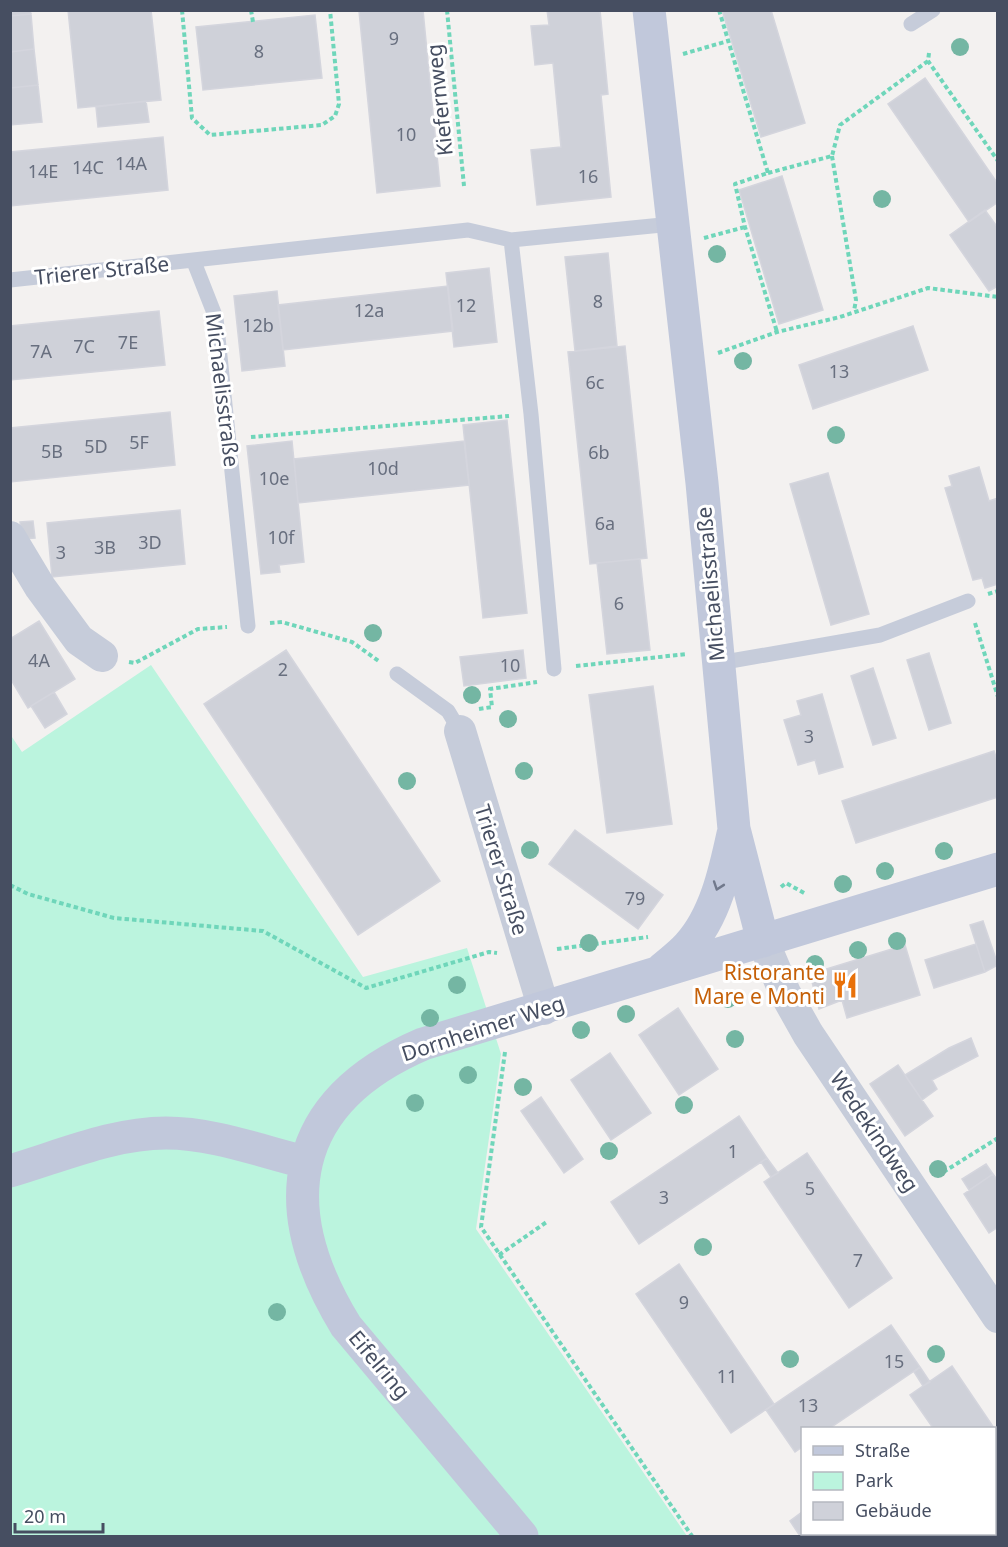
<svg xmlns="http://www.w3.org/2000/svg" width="1008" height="1547" font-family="'Noto Sans',sans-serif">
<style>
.green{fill:#bbf4de}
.building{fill:#cfd1d9;stroke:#d4d5dd;stroke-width:1.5}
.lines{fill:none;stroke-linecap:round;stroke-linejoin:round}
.path{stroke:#6fd6ba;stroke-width:4;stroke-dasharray:4.5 3;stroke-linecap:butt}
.lane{stroke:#c6ccda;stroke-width:15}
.street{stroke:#c6ccda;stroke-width:32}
.secondary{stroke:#c1c8db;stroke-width:33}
.tree{fill:#74b6a3}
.oneway{stroke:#71798c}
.labels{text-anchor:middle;stroke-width:6;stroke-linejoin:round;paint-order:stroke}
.number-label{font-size:18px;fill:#686f7f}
.street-label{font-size:21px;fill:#464e61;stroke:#fff}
.food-label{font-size:21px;fill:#c56008;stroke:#fff;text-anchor:end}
</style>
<rect width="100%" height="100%" fill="#f3f1f0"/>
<path class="green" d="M151,665L363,977L467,948L501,1054L476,1229L687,1536H11L10,734L22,752Z"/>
<path class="building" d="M10,10H30L31,14L10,16Z
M68,10H151L161,100L78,108Z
M423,10L440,186L377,193L359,11Z
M547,10H600L608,94L601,95L611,197L537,205L531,150L561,147L553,63L535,65L531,26L549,25Z
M722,10H771L805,123L761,137Z
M31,14L34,49L10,52V16Z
M315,15L322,78L203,90L196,27Z
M34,49L38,85L10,88V52Z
M925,78L998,184V202L969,222L888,104Z
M38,85L42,122L10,125V88Z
M146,101L149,122L98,127L96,107Z
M163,137L168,190L10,206V152Z
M782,176L823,310L779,324L739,190Z
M985,210L998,228V286L989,291L950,235Z
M608,253L617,346L575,351L565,257Z
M489,268L497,342L454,347L446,273Z
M448,286L453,331L283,350L278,305Z
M277,291L285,366L242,371L234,296Z
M159,311L165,365L10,380V326Z
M913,326L928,370L813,409L799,365Z
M625,346L647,558L590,564L568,352Z
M170,412L175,465L10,482V428Z
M507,420L527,613L483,618L463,425Z
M292,441L304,562L279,565L280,572L261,574L247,446Z
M464,441L469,485L298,503L294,459Z
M979,467L989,501L998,498V584L985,588L982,578L973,580L945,488L952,486L949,476Z
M828,473L869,614L831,625L790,484Z
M180,510L185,564L52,577L47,523Z
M33,521L35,538L22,539L20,522Z
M640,559L650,650L607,654L597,563Z
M39,621L75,679L28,708L10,678V639Z
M286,650L440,881L358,935L204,704Z
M523,650L526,678L464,686L460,657Z
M929,653L951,723L929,730L907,660Z
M873,668L896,738L873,745L851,676Z
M653,686L672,824L607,833L589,695Z
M54,692L67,714L45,728L31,706Z
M822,694L843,767L819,774L815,760L798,765L784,720L801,715L797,701Z
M994,751L998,763V797L856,843L842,801Z
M575,830L663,895L638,929L549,864Z
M983,921L998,965L985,972L970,925Z
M976,944L985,972L934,988L925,960Z
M905,945L920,995L847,1018L842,1000L819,1009L810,974Z
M678,1008L718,1069L679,1095L639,1035Z
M971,1038L978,1056L932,1080L937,1089L922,1100L905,1075L949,1048Z
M610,1053L651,1113L611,1140L571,1080Z
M898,1065L933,1116L905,1136L870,1084Z
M541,1097L583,1159L564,1173L521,1111Z
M739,1116L767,1158L639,1244L611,1202Z
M807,1153L892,1278L849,1308L764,1182Z
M767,1158L778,1173L771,1177L761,1162Z
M986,1164L993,1174L969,1190L962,1179Z
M993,1174L998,1181V1227L989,1233L964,1194Z
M679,1264L774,1404L731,1433L636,1294Z
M891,1325L920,1367L830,1428H802V1447L795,1452L766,1410Z
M952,1366L994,1428H933L910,1395Z
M920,1367L930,1382L923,1386L914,1372Z
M994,1429L998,1433V1524L994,1519Z
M802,1512V1534H861L863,1536H800L790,1521Z"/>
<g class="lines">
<path class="path" d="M182,10L192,118L210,135L322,125L335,116L339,104L330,10
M251,10L253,22
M447,10L464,186
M719,10L768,173L735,184L745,227L777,332
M929,53L928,61L998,161
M683,54L728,41
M832,156L856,300L854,311
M768,173L832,156L840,125L928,61
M704,238L745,227
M718,353L777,332L840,317L928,288L998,297
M251,437L509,416
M988,594L998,591
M270,623L282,622L352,642L380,662
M975,623L998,697
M129,662L135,663L198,629L227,627
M576,666L687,654
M479,709L492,707L490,689L537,682
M10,885L28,894L114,918L263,931L366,988L489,952L497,953
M781,887L786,883L806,894
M557,949L648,937
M505,1052L481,1227L692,1536
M937,1176L998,1138
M499,1255L548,1221"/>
<path class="lane" d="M911,24L933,10
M511,240L531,414L554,669
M194,262L216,318L248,626
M10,280L468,230L511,240L672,224
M719,663L880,635L968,601
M397,674L448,711L460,731"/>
<path class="street" d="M10,537L40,587L79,640L102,656
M460,731L544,1009
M763,941L785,993L808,1034L998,1317"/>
<path class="secondary" d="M649,10L702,483L734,829L763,941
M661,970C670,962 680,955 688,946C715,917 725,871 733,834
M10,1171C61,1156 113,1133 166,1133C213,1133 260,1151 305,1162
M522,1536L346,1326C273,1207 288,1102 423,1044L998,869"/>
</g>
<g class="tree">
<circle cx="960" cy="47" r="9"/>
<circle cx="882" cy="199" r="9"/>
<circle cx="717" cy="254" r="9"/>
<circle cx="743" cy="361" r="9"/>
<circle cx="836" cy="435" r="9"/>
<circle cx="373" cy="633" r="9"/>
<circle cx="472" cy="695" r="9"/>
<circle cx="508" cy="719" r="9"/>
<circle cx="524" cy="771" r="9"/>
<circle cx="407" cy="781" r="9"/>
<circle cx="530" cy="850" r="9"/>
<circle cx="944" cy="851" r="9"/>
<circle cx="885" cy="871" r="9"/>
<circle cx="843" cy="884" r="9"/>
<circle cx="897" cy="941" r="9"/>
<circle cx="589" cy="943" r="9"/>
<circle cx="858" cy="950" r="9"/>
<circle cx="815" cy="964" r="9"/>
<circle cx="457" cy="985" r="9"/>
<circle cx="728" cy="999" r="9"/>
<circle cx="626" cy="1014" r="9"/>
<circle cx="430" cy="1018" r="9"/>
<circle cx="581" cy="1030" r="9"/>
<circle cx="735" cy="1039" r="9"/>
<circle cx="468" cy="1075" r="9"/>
<circle cx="523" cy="1087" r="9"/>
<circle cx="415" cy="1103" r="9"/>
<circle cx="684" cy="1105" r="9"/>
<circle cx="609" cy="1151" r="9"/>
<circle cx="938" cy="1169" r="9"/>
<circle cx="703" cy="1247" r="9"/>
<circle cx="277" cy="1312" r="9"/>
<circle cx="936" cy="1354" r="9"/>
<circle cx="790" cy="1359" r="9"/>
</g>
<defs><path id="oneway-chevron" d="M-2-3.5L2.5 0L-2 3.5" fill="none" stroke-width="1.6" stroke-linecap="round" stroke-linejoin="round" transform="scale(1.5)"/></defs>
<use class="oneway" href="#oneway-chevron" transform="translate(718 886) rotate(109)"/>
<defs>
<g id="restaurant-bare" transform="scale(2.07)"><path d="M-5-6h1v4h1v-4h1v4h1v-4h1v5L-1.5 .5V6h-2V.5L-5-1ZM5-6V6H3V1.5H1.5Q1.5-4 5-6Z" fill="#e8710a" stroke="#fff" stroke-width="2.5" paint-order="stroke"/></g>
</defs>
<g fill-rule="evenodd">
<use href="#restaurant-bare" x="845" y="985"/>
</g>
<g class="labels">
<g class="number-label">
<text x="394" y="45">9</text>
<text x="259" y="58">8</text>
<text x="406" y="141">10</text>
<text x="131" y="170">14A</text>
<text x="88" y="174">14C</text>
<text x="43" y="178">14E</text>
<text x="588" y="183">16</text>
<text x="598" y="308">8</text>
<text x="466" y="312">12</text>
<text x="369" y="317">12a</text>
<text x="258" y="332">12b</text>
<text x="128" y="349">7E</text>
<text x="84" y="353">7C</text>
<text x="41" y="358">7A</text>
<text x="839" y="378">13</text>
<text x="595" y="389">6c</text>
<text x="139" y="449">5F</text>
<text x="96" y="453">5D</text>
<text x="52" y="458">5B</text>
<text x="599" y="459">6b</text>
<text x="383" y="475">10d</text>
<text x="274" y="485">10e</text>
<text x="605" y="530">6a</text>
<text x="281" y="544">10f</text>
<text x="150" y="549">3D</text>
<text x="105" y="554">3B</text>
<text x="61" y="559">3</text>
<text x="619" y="610">6</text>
<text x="39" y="667">4A</text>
<text x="510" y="672">10</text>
<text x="283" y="676">2</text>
<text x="809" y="743">3</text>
<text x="635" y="905">79</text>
<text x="733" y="1158">1</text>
<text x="810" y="1195">5</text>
<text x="664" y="1204">3</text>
<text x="858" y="1267">7</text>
<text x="684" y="1309">9</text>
<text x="894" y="1368">15</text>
<text x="727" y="1383">11</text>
<text x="808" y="1412">13</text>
</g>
<g class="street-label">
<text transform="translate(440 100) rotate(-96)" y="7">Kiefernweg</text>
<text transform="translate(102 271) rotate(-6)" y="7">Trierer Straße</text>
<text transform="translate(222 390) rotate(83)" y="7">Michaelisstraße</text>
<text transform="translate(711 584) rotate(-95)" y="7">Michaelisstraße</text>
<text transform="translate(501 870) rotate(73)" y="7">Trierer Straße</text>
<text transform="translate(483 1029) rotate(-18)" y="7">Dornheimer Weg</text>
<text transform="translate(874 1132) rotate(56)" y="7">Wedekindweg</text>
<text transform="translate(379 1365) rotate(50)" y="7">Eifelring</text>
</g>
<g class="food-label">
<text x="825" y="980">Ristorante<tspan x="825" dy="24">Mare e Monti</tspan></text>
</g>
</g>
<rect width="1008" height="1547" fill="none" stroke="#464e61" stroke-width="24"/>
<rect x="801" y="1427" width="195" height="108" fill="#ffffff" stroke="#b5b8c0" stroke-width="1.5"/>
<rect x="813" y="1446" width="30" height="9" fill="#c1c8db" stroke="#b5b8c0" stroke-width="1.5"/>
<text x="855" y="1457" font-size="18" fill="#464e61">Straße</text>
<rect x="813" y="1472" width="30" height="18" fill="#bbf4de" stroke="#b5b8c0" stroke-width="1.5"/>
<text x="855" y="1487" font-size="18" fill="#464e61">Park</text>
<rect x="813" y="1502" width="30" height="18" fill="#cfd1d9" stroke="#b5b8c0" stroke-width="1.5"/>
<text x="855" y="1517" font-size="18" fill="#464e61">Gebäude</text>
<path d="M15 1523v9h88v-9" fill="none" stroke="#464e61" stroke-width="3"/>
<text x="24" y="1523" font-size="18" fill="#464e61" stroke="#ffffff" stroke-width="4.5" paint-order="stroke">20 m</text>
</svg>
